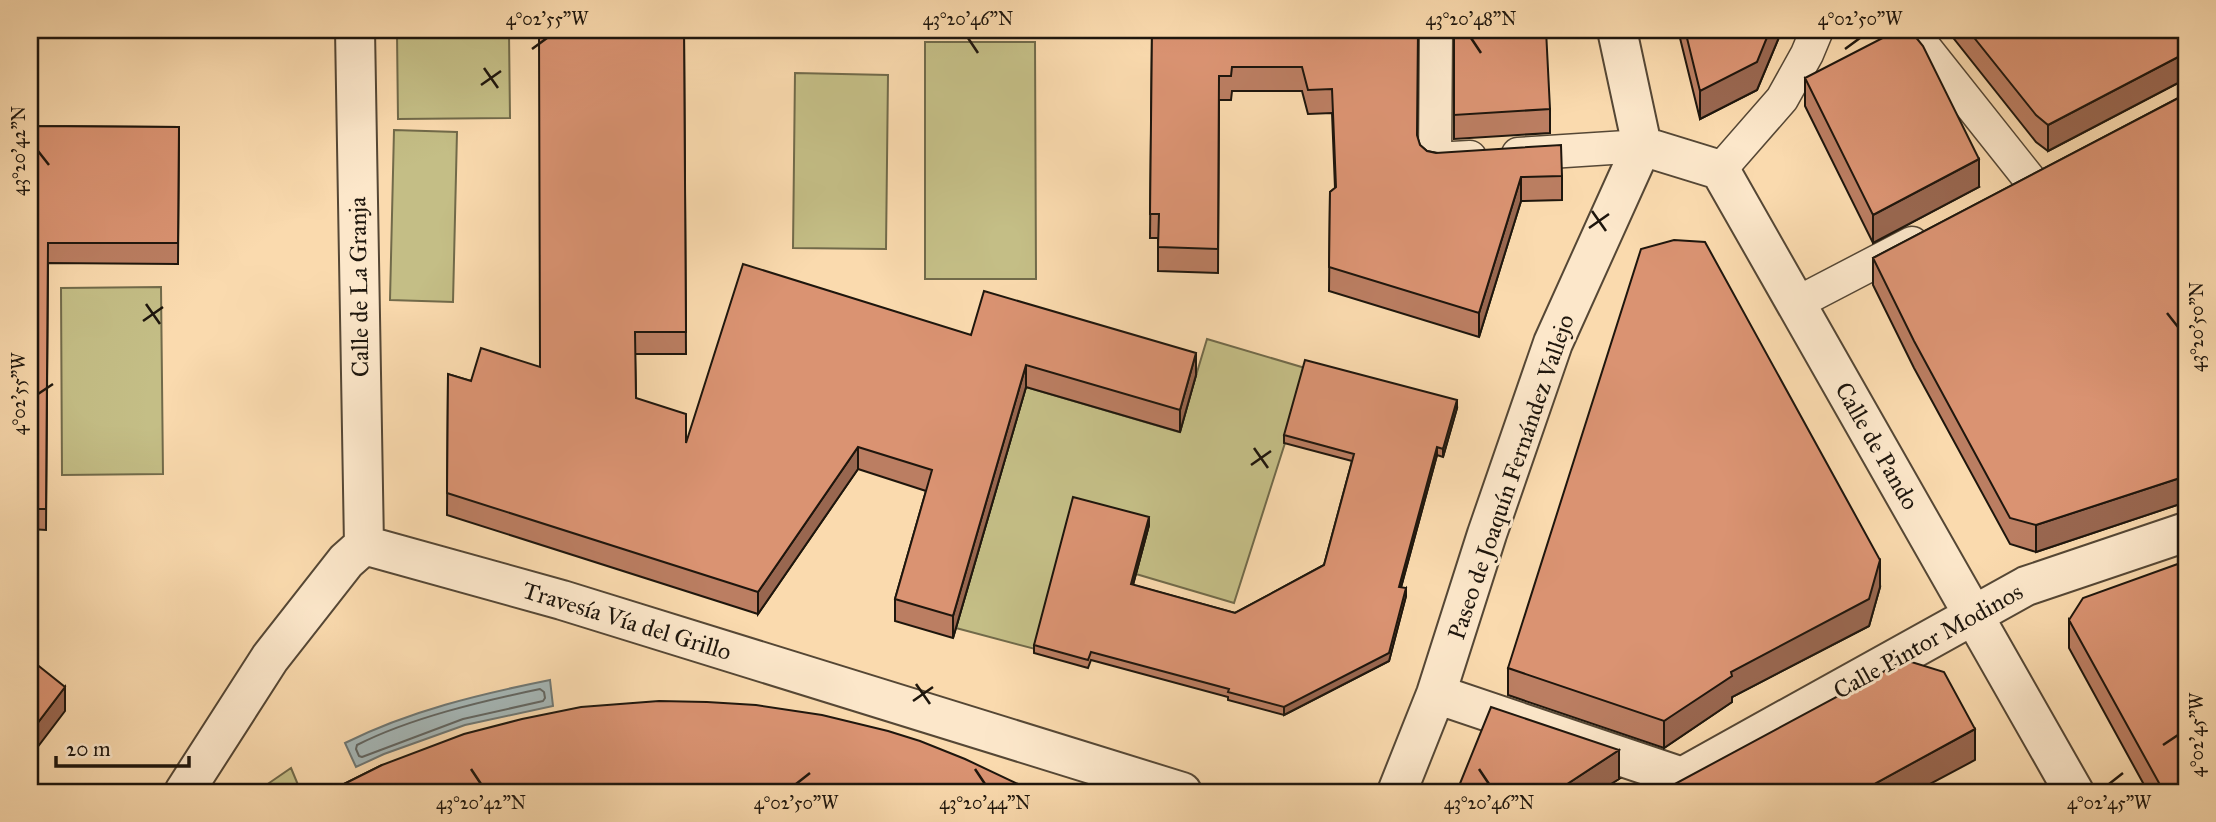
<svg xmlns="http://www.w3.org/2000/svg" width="2216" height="822" font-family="'IM FELL Great Primer',serif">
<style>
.green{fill:#c4be86;stroke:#716a4a;stroke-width:2}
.water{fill:#a5b7b7;stroke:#6f7773;stroke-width:2}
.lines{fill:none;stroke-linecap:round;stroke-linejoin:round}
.shore{stroke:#626662;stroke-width:2}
.pedestrian-casing{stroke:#554735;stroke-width:35}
.minor-casing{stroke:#554735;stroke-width:42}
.pedestrian{stroke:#fce7ca;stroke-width:32}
.minor{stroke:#fce7ca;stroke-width:38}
.wall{fill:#bb7e62;stroke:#1e160d;stroke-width:2}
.shaded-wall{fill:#996750;stroke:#1e160d;stroke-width:2}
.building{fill:#da9372;stroke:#1e160d;stroke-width:2}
.ticks{fill:none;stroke:#1e160d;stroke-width:2.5}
.labels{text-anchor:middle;stroke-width:6;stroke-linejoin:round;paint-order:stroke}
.street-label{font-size:24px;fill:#1e160d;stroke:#fce7ca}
.neatline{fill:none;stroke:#1e160d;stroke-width:2.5}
.ticks-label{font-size:18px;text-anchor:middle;fill:#1e160d}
</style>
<rect width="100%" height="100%" fill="#fadaae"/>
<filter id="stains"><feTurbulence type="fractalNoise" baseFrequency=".00286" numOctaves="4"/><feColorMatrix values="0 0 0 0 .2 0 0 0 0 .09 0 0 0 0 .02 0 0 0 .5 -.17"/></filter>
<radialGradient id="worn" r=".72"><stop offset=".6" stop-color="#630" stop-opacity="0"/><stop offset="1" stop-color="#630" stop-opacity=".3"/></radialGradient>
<path class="green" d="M509,33L510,118L398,119L397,34Z
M925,42H1035L1036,279H925Z
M795,73L888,75L886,249L793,248Z
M394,130L457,132L453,302L390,300Z
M161,287L163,474L62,475L61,288Z
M1207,339L1305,368L1285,443L1234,603L1136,574L1149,525L1035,649L956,628L1026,387L1179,432Z
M291,768L301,792H256Z"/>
<path class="water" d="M550,680L553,706L465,725L384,754L356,767L345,743C409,711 480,694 550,680Z"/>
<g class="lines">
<path class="shore" d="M540,689L544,692L545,698L543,701L463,719L362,757L359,756L356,749L357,745C410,718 482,701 540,689Z"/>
<g class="pedestrian-casing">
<path id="pedestrian" d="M1436,30L1435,159L1470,157
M1911,30L2031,181
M1518,154L1642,146
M1720,170L1782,99L1807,54L1817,30
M1795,304L1912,243"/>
</g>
<g class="minor-casing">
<path id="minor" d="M355,30L364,545
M1617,30L1642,146
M1642,146L1720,170L2074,792
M364,545L562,600L1182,792
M1436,694L1682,777L2026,586L2186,532
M184,792L270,658L346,561L364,545
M1397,792L1436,694L1487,534L1553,343L1642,146"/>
</g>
<use href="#pedestrian" class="pedestrian"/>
<use href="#minor" class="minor"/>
</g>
<path class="wall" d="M684,30L686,354H635L636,398L686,443L971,335L1196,375L1180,432L1026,387L953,638L895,621V599L926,491L858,469L758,614L447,515L448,374L471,381L540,367Z
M1152,30H1418L1417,136L1420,145L1427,151L1562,176V200L1521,201L1479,337L1329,291L1330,192L1335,188L1332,113L1308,114L1302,91H1232L1231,100H1219L1218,273L1158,271V238H1150Z
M1454,30L1550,109V133L1454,139Z
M1678,30H1782L1757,90L1700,119Z
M1947,30H2186V82L2178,83L2048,151L2036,142Z
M30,77V126L179,127L178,264L48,263L46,530L30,529Z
M1805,78L1979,187L1873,243L1805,106Z
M2186,94V502L2036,552L2010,544L1914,368L1873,285V258Z
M1457,408L1443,457L1437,455L1401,587L1406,596L1389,661L1284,715L1228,700V697L1091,660L1088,668L1034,653V645L1149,525L1133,585L1235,613L1324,565L1352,461L1284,443V435Z
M1880,587L1869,626L1732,697V702L1664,748L1508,695V668Z
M2069,620L2186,792H2148L2069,648Z
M382,765L1032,792H328Z
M1619,779L1598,792H1459V786Z"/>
<path class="shaded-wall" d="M1770,30H1782L1757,90L1700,119V91Z
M2178,57V83L2048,151V125Z
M1979,159V187L1873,243V215Z
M1521,177V201L1479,337V313Z
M1196,353V375L1180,432V410Z
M1026,365V387L953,638V616Z
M1457,400V408L1443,457V449Z
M858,447V469L758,614V592Z
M1437,447V455L1399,595V587Z
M2186,476V502L2036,552V525Z
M1149,517V525L1131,592V584Z
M1880,560V587L1869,626L1732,697V702L1664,748V721Z
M1406,588V596L1389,661L1284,715V707Z
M65,687V711L30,757V733Z
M1975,729V760L1915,792H1876V783Z
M1619,750V779L1598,792H1555Z"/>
<path class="building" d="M539,30H684L686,332H635L636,398L686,414V443L743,264L971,335L984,291L1196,353L1180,410L1026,365L953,616L895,599L932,470L858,447L758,592L447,493L448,374L471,381L481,348L540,367Z
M1152,30H1418L1417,135L1420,145L1427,151L1436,153L1561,145L1562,176L1521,177L1479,313L1329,267L1330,192L1336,187L1332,89L1308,90L1302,67H1232L1231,76H1219L1218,249L1158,247L1159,214H1150Z
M1454,30H1546L1550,109L1454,115Z
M1685,30H1770L1757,62L1700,91Z
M1898,30H1910L1923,46L1979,159L1873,215L1805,78Z
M1968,30H2186V55L2178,57L2048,125L2036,115Z
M30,77V126L179,127L178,243H48L46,509H30Z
M2186,94V476L2036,525L2010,518L1914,341L1873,258Z
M1674,240L1705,242L1880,560L1869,599L1731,672L1732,676L1664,721L1508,668L1641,249Z
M1305,360L1457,400L1443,449L1437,447L1399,587L1406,588L1389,653L1284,707L1228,692L1229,689L1091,652L1088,660L1034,645L1073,497L1149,517L1131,584L1235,613L1324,565L1354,454L1284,435Z
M2186,561V792H2164L2069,620L2083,598Z
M30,659L65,687L30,733Z
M1905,660L1944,672L1975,729L1876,783L1882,792H1660Z
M659,701L707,702L756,705L822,715L888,731L920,741L965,759L1018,784L1032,792H769L719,786H659L558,792H328L382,765L464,734L522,719L581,707Z
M1491,707L1619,750L1555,792H1475L1459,786Z"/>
<path class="ticks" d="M968,38L978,53M1471,38L1481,53M532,49L547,38M1845,49L1860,38M484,68L498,88M481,85L501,71M38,151L49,165M1592,211L1606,231M1589,228L1609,214M146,304L160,324M2167,313L2178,327M143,321L163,307M38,394L53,384M1254,448L1268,468M1251,465L1271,451M916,684L930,704M913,701L933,687M2163,745L2178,735M471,769L481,784M975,769L985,784M1479,769L1489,784M796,784L810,773M2109,784L2123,773"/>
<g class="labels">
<g class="street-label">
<text transform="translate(359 287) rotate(-91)" y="8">Calle de La Granja</text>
<text transform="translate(1877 446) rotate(60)" y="8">Calle de Pando</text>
<text transform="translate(1511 477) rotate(-71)" y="8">Paseo de Joaquín Fernández Vallejo</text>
<text transform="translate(627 621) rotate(17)" y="8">Travesía Vía del Grillo</text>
<text transform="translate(1928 641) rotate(-29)" y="8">Calle Pintor Modinos</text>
</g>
</g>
<rect width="2216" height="822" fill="none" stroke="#fadaae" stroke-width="77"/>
<path d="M56 756v10h133v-10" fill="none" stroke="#1e160d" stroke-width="3.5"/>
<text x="66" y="756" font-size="21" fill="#1e160d" stroke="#fce7ca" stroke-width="5" paint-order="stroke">20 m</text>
<rect x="38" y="38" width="2140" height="746" class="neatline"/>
<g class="ticks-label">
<text x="547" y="25">4°02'55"W</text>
<text x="968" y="25">43°20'46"N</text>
<text x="1471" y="25">43°20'48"N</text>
<text x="1860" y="25">4°02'50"W</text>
<text transform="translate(19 151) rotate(-90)" y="6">43°20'42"N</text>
<text transform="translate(2197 327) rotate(-90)" y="6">43°20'50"N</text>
<text transform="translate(19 394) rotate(-90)" y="6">4°02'55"W</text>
<text transform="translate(2197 735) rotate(-90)" y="6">4°02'45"W</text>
<text x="481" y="809">43°20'42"N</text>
<text x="796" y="809">4°02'50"W</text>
<text x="985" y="809">43°20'44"N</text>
<text x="1489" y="809">43°20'46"N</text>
<text x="2109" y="809">4°02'45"W</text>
</g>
<rect width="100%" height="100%" filter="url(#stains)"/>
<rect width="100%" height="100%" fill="url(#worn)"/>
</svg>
